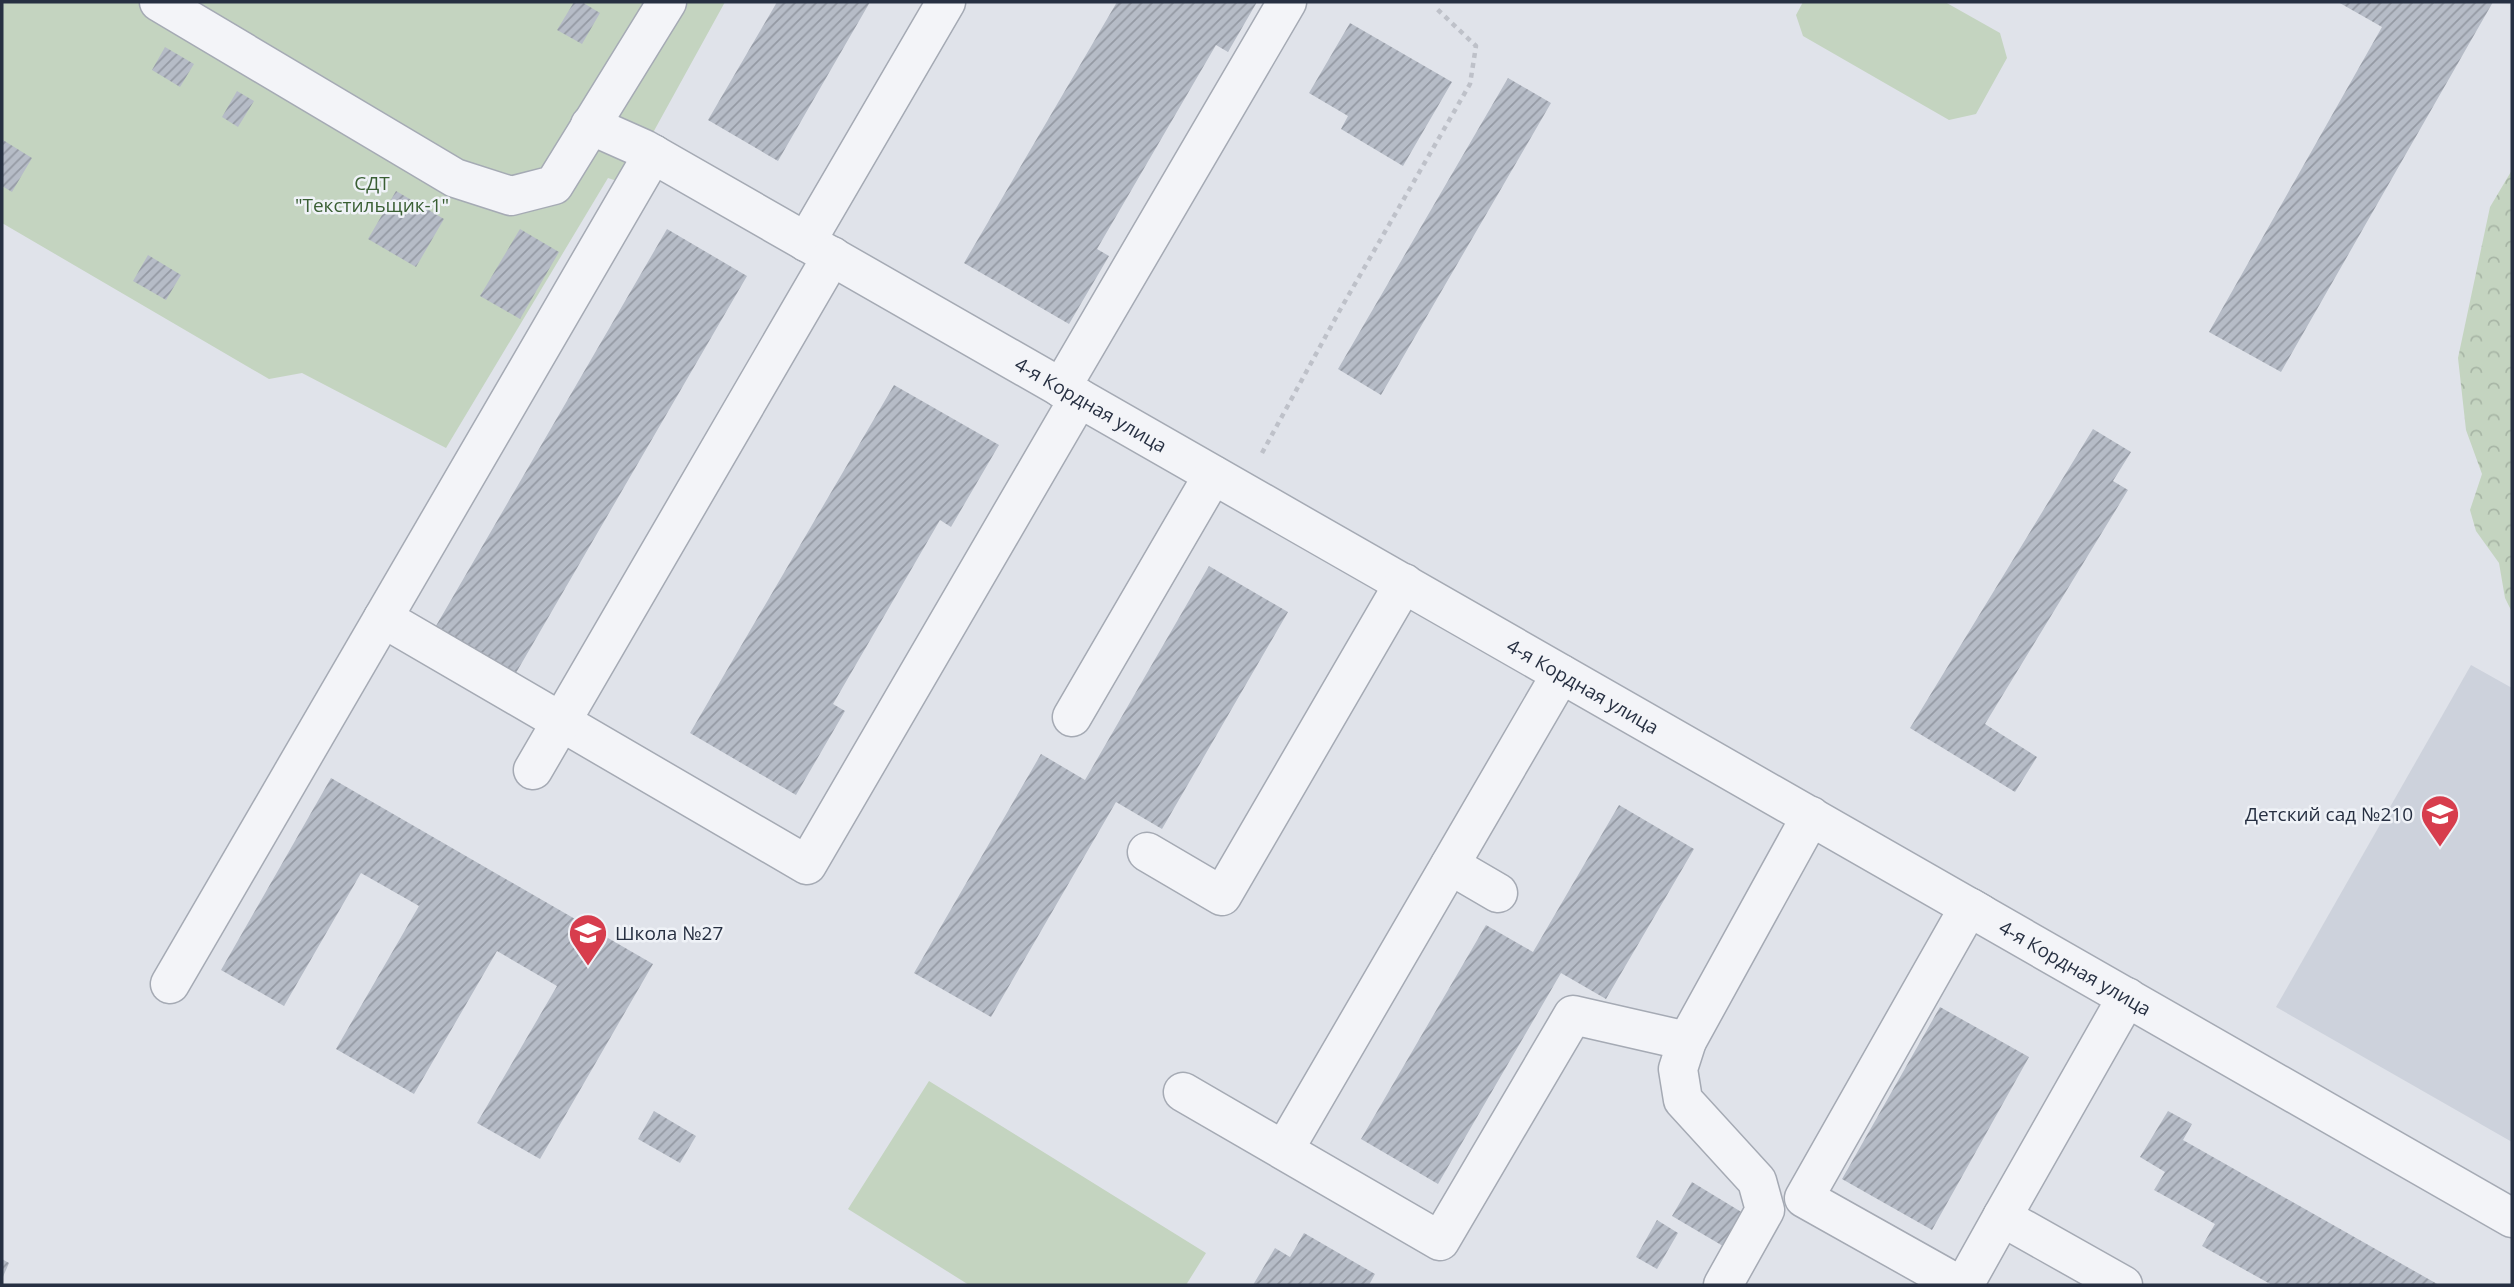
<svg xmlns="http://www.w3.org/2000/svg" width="2514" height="1287" font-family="'Open Sans',sans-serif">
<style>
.built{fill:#cdd2dc}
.forest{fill:url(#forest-crowns)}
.green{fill:#c4d4c0}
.building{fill:url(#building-hatch)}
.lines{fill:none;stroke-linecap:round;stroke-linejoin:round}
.minor-casing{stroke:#a5aab4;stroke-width:41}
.path{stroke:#bec1c9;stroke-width:4.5;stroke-dasharray:5 5;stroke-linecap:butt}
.minor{stroke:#f3f4f8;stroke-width:38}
.labels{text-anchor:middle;stroke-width:5;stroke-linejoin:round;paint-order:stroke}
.park-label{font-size:19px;fill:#3a5f34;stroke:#eff2f7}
.street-label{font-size:19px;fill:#273042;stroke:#eff2f7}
.poi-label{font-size:19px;fill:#273042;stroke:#eff2f7;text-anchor:end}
</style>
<defs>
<pattern id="forest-crowns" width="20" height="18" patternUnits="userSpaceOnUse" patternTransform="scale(1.75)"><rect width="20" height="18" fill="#c4d4c0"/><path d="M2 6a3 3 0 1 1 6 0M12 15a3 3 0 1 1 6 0" fill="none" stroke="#a8b6a6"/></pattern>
<pattern id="building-hatch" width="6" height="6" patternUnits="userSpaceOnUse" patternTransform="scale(1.75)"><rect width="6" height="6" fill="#b6bcc7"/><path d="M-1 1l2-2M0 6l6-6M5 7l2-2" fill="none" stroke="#9499a3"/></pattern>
</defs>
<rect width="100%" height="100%" fill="#e0e3ea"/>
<path class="built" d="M2471,665L2512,688V1142L2276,1007Z"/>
<path class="forest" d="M2512,170V612L2505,598L2499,563L2476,531L2470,510L2482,474L2466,430L2458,358L2490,207Z"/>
<path class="green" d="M2,2H725L644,149L629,185L608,178L446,448L302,373L269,379L2,223Z
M1803,2H1945L2000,33L2007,58L1976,114L1949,120L1803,36L1796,15Z
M929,1081L1206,1253L1186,1285H969L848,1209Z"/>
<path class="building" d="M574,2H582L600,13L582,44L557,30Z
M777,2H870L778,161L708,120Z
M1117,2H1257L1228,52L1216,45L1097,249L1109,256L1069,324L964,263Z
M2338,2H2493L2281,372L2209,332L2382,27Z
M1350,23L1452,82L1403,166L1341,129L1348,116L1309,93Z
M165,47L194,64L180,87L152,70Z
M1508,78L1551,103L1381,395L1338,369Z
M237,91L254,101L238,127L222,117Z
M3,140L32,158L12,192L2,186Z
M396,191L444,219L416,267L368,239Z
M520,229L559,252L520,319L480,296Z
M667,229L747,276L513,678L433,631Z
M148,255L181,275L166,300L133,281Z
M894,385L999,445L951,527L940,520L833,704L845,711L796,795L690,733Z
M2093,429L2131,452L2113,481L2128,490L1985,724L2037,757L2015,792L1910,728Z
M1209,566L1288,612L1162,829L1116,802L991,1017L914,973L1041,754L1085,780Z
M331,778L653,964L540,1159L477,1123L557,986L497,951L414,1094L336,1049L419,906L361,873L284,1006L221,970Z
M1619,805L1694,849L1606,999L1561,973L1438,1184L1361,1139L1486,925L1533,952Z
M1940,1007L2029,1057L1932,1230L1842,1179Z
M654,1111L696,1136L680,1163L638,1139Z
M2168,1111L2192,1124L2183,1140L2439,1285H2272L2202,1246L2215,1224L2154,1190L2165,1172L2140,1157Z
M1692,1182L1748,1216L1728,1249L1672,1216Z
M1657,1220L1678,1233L1657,1269L1636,1257Z
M1304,1233L1375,1274L1369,1285H1253L1275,1248L1290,1257Z
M2,1259L9,1263L2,1279Z"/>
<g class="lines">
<g class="minor-casing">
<g id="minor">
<path d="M159,2L455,178L511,196L554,185L667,2"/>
<path id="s1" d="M590,125L644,149L2512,1218"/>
<path d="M806,242L946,2"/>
<path d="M1061,388L1287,2"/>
<path d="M383,618L807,865L1079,398"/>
<path d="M1072,717L1213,475"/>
<path d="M533,770L832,256"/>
<path d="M1147,852L1222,896L1404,583"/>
<path d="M1450,865L1498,893"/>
<path d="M170,984L653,154"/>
<path d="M1183,1092L1440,1241L1573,1015L1687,1041"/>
<path d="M1284,1150L1561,674"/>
<path d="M1723,1285L1765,1210L1757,1181L1683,1100L1678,1069L1687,1041L1811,816"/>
<path d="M1959,1285L1804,1198L1969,907L1981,914"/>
<path d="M1964,1285L2002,1217"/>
<path d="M2123,1285L2002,1217L2127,997"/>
</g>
</g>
<path class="path" d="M1262,453L1340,310L1470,84L1476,46L1436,8"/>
<use href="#minor" class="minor"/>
</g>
<defs>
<g id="school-pin" transform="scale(2.0125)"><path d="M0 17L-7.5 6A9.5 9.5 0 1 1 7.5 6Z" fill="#d73d4d" stroke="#eff2f7"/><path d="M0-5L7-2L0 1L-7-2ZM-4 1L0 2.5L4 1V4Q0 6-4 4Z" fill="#fff"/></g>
</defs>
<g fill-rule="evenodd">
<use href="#school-pin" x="2440" y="814"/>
<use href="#school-pin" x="588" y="933"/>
</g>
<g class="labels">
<g class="park-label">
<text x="372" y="190">СДТ<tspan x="372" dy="22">"Текстильщик-1"</tspan></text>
</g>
<g class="street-label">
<text dy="7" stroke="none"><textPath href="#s1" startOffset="574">4-я Кордная улица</textPath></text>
<text dy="7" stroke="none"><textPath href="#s1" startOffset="1141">4-я Кордная улица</textPath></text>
<text dy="7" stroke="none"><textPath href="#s1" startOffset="1708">4-я Кордная улица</textPath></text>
</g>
<g class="poi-label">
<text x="2413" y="821">Детский сад №210</text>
<text x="615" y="940" text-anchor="start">Школа №27</text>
</g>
</g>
<rect width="2514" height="1287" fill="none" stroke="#273042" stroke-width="7"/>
</svg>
